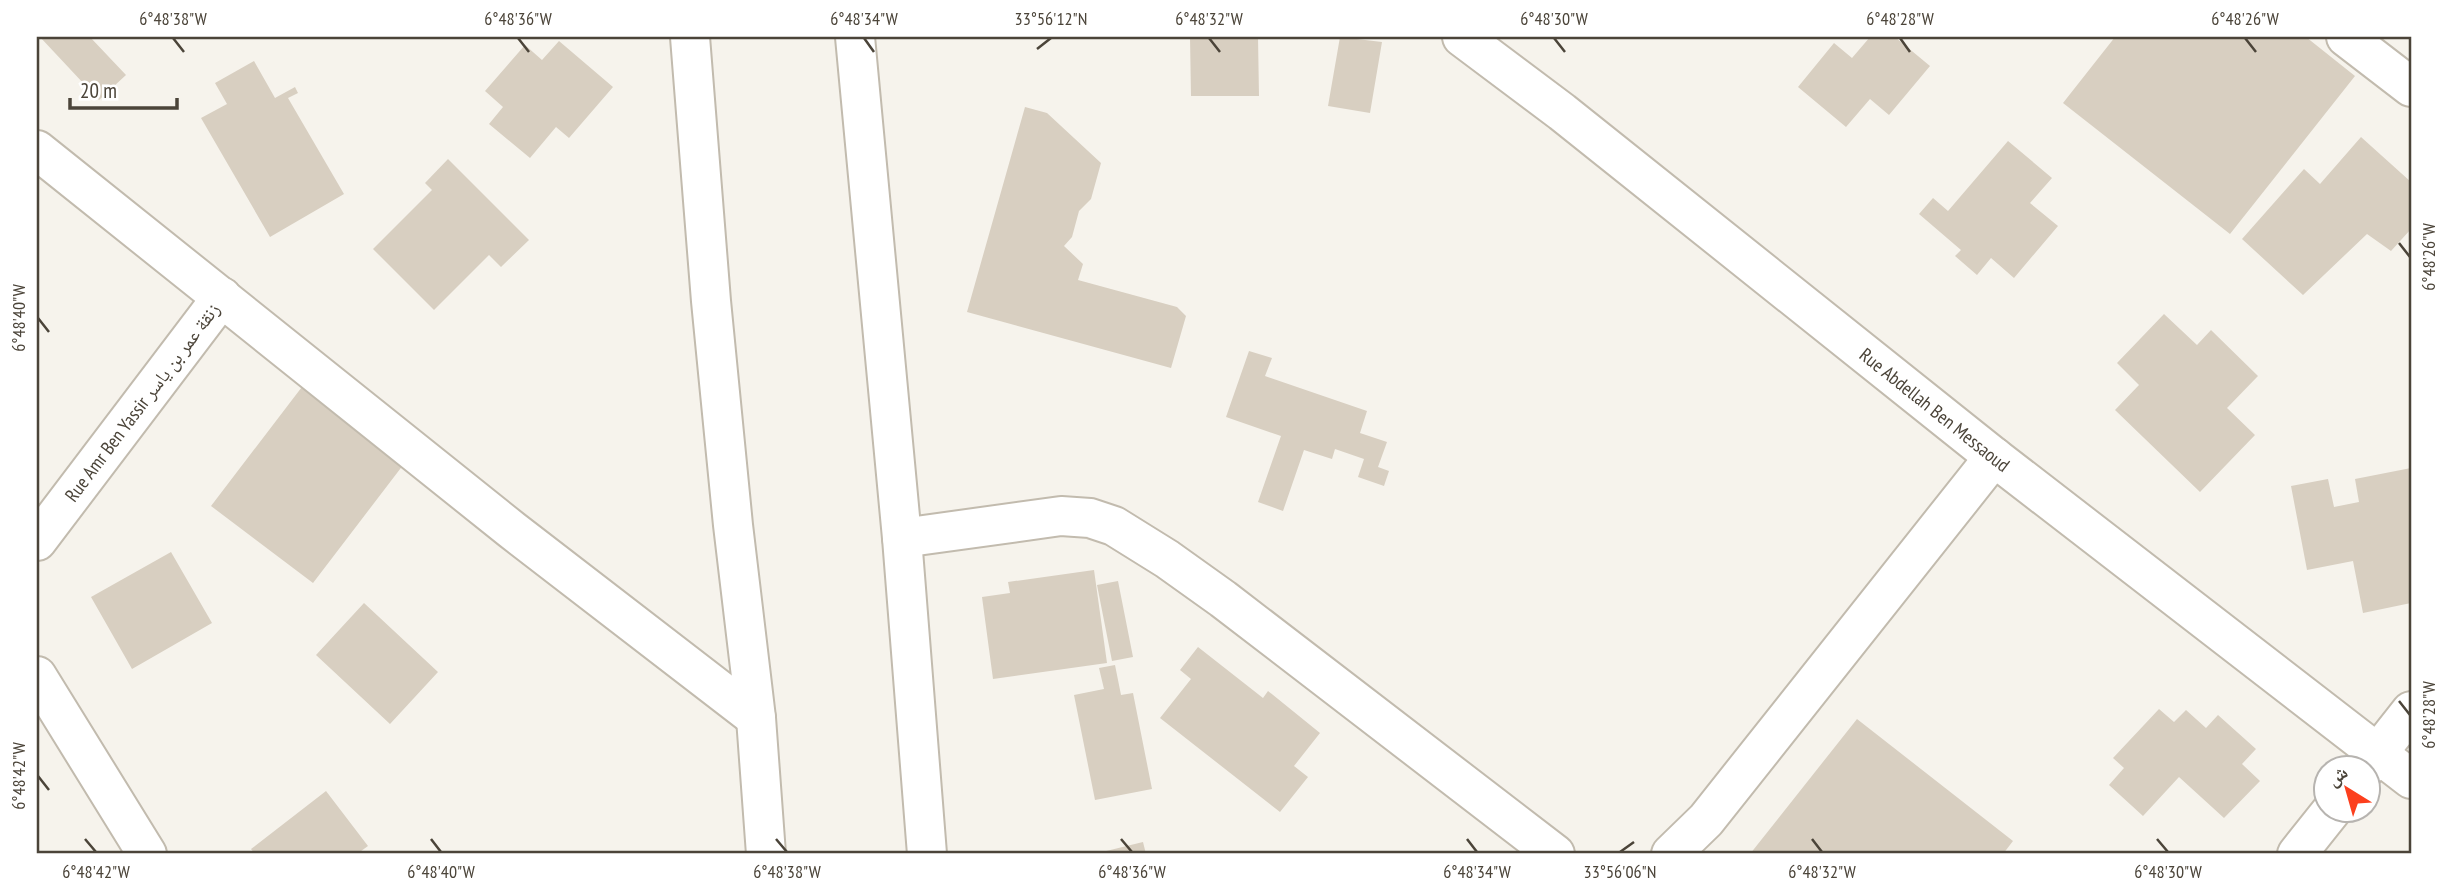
<svg xmlns="http://www.w3.org/2000/svg" width="2448" height="891" font-family="'PT Sans Narrow','Noto Naskh Arabic',sans-serif">
<style>
.building{fill:#d8cfc1}
.lines{fill:none;stroke-linecap:round;stroke-linejoin:round}
.minor-casing{stroke:#c2bbae;stroke-width:42}
.minor{stroke:#fff;stroke-width:38}
.ticks{fill:none;stroke:#4b4439;stroke-width:2.5}
.labels{text-anchor:middle;stroke-width:5;stroke-linejoin:round;paint-order:stroke}
.street-label{font-size:19px;fill:#4b4439;stroke:#fff}
.neatline{fill:none;stroke:#4b4439;stroke-width:2.5}
.ticks-label{font-size:18px;text-anchor:middle;fill:#4b4439}
</style>
<rect width="100%" height="100%" fill="#f6f3ec"/>
<path class="building" d="M40,37H90L126,75L99,100Z
M1190,37H1258L1259,96H1191Z
M1340,37L1382,42L1370,113L1328,106Z
M1870,37H1895L1930,66L1889,115L1870,99L1846,127L1798,87L1834,43L1852,58Z
M2115,37H2306L2355,76L2230,234L2063,103Z
M559,41L613,87L569,138L556,127L530,158L489,124L503,107L485,91L525,45L542,60Z
M254,61L275,98L295,87L298,93L288,98L344,194L270,237L201,118L227,104L215,83Z
M1025,107L1047,113L1101,163L1091,199L1079,211L1072,237L1064,246L1083,264L1078,280L1177,307L1186,316L1171,368L967,312Z
M2361,137L2411,182V229L2391,251L2367,234L2303,295L2242,239L2304,169L2320,184Z
M2008,141L2052,178L2030,203L2058,226L2014,278L1991,258L1977,275L1955,256L1961,250L1919,214L1933,198L1948,211Z
M448,159L529,240L501,267L489,255L434,310L373,249L432,190L425,183Z
M2164,314L2197,345L2211,330L2258,376L2227,408L2255,435L2200,492L2115,410L2139,385L2117,363Z
M1249,351L1272,358L1265,376L1367,411L1360,433L1387,442L1378,467L1389,471L1384,486L1358,477L1364,459L1335,449L1332,459L1304,450L1283,511L1258,502L1281,436L1226,417Z
M308,379L410,456L313,583L211,506Z
M2411,468V576H2409L2411,603L2363,613L2353,561L2307,570L2291,486L2328,479L2334,507L2359,502L2355,479Z
M171,552L212,623L132,669L91,597Z
M1094,570L1107,663L993,679L982,597L1010,593L1008,582Z
M1118,581L1133,657L1112,661L1097,585Z
M364,603L438,672L390,724L316,655Z
M1198,647L1263,698L1268,691L1320,733L1294,766L1308,777L1280,812L1160,718L1191,679L1180,670Z
M1115,665L1121,695L1133,693L1152,789L1095,800L1074,695L1104,689L1099,668Z
M2159,709L2174,722L2186,710L2206,728L2218,715L2256,749L2242,764L2260,781L2224,818L2179,777L2143,816L2109,785L2124,768L2113,758Z
M1857,719L2013,841L2003,854H1750Z
M326,791L368,846L357,854H255L251,849Z
M1143,842L1146,854H1098V853Z"/>
<g class="lines">
<g class="minor-casing">
<g id="minor">
<path d="M690,37L711,301L733,525L756,718L766,854"/>
<path d="M855,37L902,538L927,854"/>
<path id="s1" d="M1462,37L1562,112L1994,457L2411,779"/>
<path d="M2346,37L2411,87"/>
<path d="M37,150L512,530L756,718"/>
<path d="M902,538L1061,516L1090,518L1114,526L1167,559L1223,599L1555,854"/>
<path d="M37,541L222,297"/>
<path d="M37,676L147,854"/>
<path d="M2366,768L2411,711"/>
<path d="M1671,854L1706,820L1994,457"/>
<path d="M2297,854L2332,810"/>
</g>
</g>
<use href="#minor" class="minor"/>
</g>
<path class="ticks" d="M173,38L184,52M518,38L529,52M864,38L874,52M1209,38L1220,52M1554,38L1565,52M1900,38L1910,52M2245,38L2256,52M1037,49L1051,38M2399,243L2410,257M38,318L49,332M2399,701L2410,715M38,776L49,790M85,839L96,852M431,839L441,852M776,839L787,852M1121,839L1132,852M1467,839L1477,852M1812,839L1822,852M2157,839L2168,852M1620,852L1634,842"/>
<g class="labels">
<g class="street-label">
<text transform="translate(142 402) rotate(-53)" y="7">Rue Amr Ben Yassir زنقة عمر بن ياسر</text>
<text dy="7" stroke="none"><textPath href="#s1" startOffset="602">Rue Abdellah Ben Messaoud</textPath></text>
</g>
</g>
<rect width="2448" height="891" fill="none" stroke="#ffffff" stroke-width="77"/>
<g transform="translate(2347 789) rotate(323)"><circle r="33" fill="#ffffff" stroke="#b7b4b0" stroke-width="2"/>
<path d="M0-5L12 26L0 18L-12 26Z" fill="#fc3f1d"/>
<text y="-10" font-size="19" font-weight="bold" text-anchor="middle" fill="#4b4439">ش</text>
</g>
<path d="M70 98v10h107v-10" fill="none" stroke="#4b4439" stroke-width="3.5"/>
<text x="80" y="98" font-size="21" fill="#4b4439" stroke="#ffffff" stroke-width="5" paint-order="stroke">20 m</text>
<rect x="38" y="38" width="2372" height="814" class="neatline"/>
<g class="ticks-label">
<text x="173" y="25">6°48'38"W</text>
<text x="518" y="25">6°48'36"W</text>
<text x="864" y="25">6°48'34"W</text>
<text x="1051" y="25">33°56'12"N</text>
<text x="1209" y="25">6°48'32"W</text>
<text x="1554" y="25">6°48'30"W</text>
<text x="1900" y="25">6°48'28"W</text>
<text x="2245" y="25">6°48'26"W</text>
<text transform="translate(2429 257) rotate(-90)" y="6">6°48'26"W</text>
<text transform="translate(19 318) rotate(-90)" y="6">6°48'40"W</text>
<text transform="translate(2429 715) rotate(-90)" y="6">6°48'28"W</text>
<text transform="translate(19 776) rotate(-90)" y="6">6°48'42"W</text>
<text x="96" y="878">6°48'42"W</text>
<text x="441" y="878">6°48'40"W</text>
<text x="787" y="878">6°48'38"W</text>
<text x="1132" y="878">6°48'36"W</text>
<text x="1477" y="878">6°48'34"W</text>
<text x="1620" y="878">33°56'06"N</text>
<text x="1822" y="878">6°48'32"W</text>
<text x="2168" y="878">6°48'30"W</text>
</g>
</svg>
